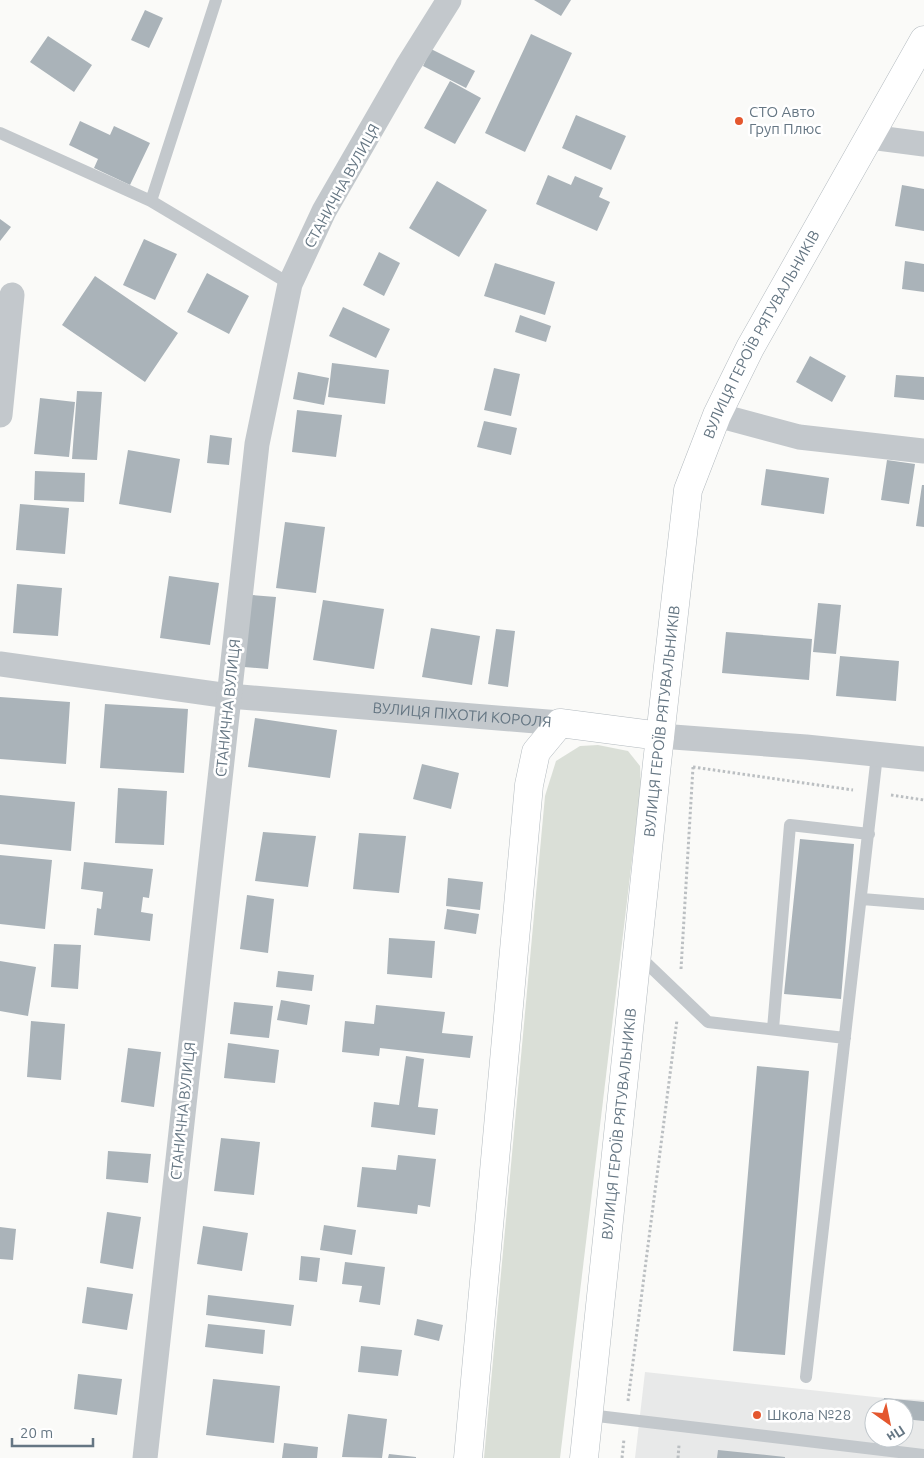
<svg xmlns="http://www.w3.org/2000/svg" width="924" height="1458" font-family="Ubuntu,sans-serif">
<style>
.built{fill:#e8e9e9;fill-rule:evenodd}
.green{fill:#dadfd7}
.building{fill:#aab3b9}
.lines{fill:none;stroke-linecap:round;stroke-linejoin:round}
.secondary-casing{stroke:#b3babf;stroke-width:29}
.path{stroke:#bbbfc2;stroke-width:3;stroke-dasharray:2.5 2.5;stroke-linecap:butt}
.service{stroke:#c3c8cc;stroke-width:12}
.minor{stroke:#c3c8cc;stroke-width:25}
.secondary{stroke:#fff;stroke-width:28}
.poi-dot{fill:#e4572e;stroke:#fff;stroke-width:2}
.labels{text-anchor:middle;stroke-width:5;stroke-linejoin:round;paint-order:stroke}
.poi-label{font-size:15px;fill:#657683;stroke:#fff;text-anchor:start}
.street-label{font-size:15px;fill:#657683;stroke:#fff}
</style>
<rect width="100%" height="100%" fill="#fafaf8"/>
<path class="built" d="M645,1372L884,1398L924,1400V1458H635ZM874,1408H904V1438H874Z"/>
<path class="green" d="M598,745L628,751L640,766L641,785L560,1458H484L545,796L556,761L580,746Z"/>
<path class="building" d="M534,0H571L561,16Z
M145,10L163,18L149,48L131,40Z
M531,34L572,53L525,152L485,133Z
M48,36L92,65L74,92L30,62Z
M431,49L475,71L466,88L423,66Z
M450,81L481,98L455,144L424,128Z
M576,115L626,136L611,170L562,148Z
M80,121L110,135L114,126L150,143L130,185L94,168L98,159L69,145Z
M548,175L571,185L575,176L603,188L599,197L610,202L597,231L536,204Z
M437,181L487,210L459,257L409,228Z
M902,185L924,189V231L895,226Z
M0,219L11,227L0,241Z
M144,239L177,254L155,300L123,285Z
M379,252L400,263L384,296L363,285Z
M905,261L924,264V292L902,289Z
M495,263L555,282L545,315L484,296Z
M207,273L249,296L229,334L187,312Z
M95,276L178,333L145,382L62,325Z
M343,307L390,329L376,358L329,336Z
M520,315L551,326L546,342L515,332Z
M810,356L846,376L832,402L796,382Z
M332,363L389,370L385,404L328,397Z
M494,368L520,374L511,416L484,410Z
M298,372L329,378L324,405L293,399Z
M896,375L924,377V400L894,397Z
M77,391L102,392L97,460L72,459Z
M40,398L75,402L69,457L34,454Z
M297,410L342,415L336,457L292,452Z
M484,421L517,428L511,455L477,447Z
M210,435L232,438L229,465L207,463Z
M128,450L180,459L171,513L119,504Z
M887,460L915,464L909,504L881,500Z
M766,469L829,478L824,514L761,505Z
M35,471L85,473L84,502L34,500Z
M922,485H924V527L916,526Z
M20,504L69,508L65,554L16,550Z
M285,522L325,527L316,593L276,588Z
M169,576L219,583L210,645L160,638Z
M17,584L62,588L58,636L13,633Z
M252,595L276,597L268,669L244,667Z
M323,600L384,609L374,669L313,660Z
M818,603L841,605L836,654L813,652Z
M431,628L480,636L472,685L422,677Z
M496,629L515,631L508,687L488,684Z
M726,632L812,639L809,680L722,673Z
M840,656L899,661L896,701L836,696Z
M0,697L70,702L66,764L0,759Z
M105,704L188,709L184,773L100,768Z
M255,718L337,730L330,778L248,767Z
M422,764L459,773L451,809L413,799Z
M118,788L167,791L164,845L115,843Z
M0,795L75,802L71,851L0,844Z
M263,832L316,836L308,887L255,881Z
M359,833L406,836L399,893L353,889Z
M800,839L854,844L841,999L784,994Z
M0,855L52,860L45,929L0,924Z
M84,862L153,869L149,898L143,897L141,912L153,914L150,941L94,935L97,908L101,909L103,892L81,889Z
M448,878L483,882L480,910L446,906Z
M247,895L274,899L268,953L240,949Z
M447,909L479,914L476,934L444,929Z
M389,938L435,941L432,978L387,974Z
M54,944L81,945L78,989L51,987Z
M0,961L36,967L28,1016L0,1011Z
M278,971L314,975L312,991L276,987Z
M281,1000L310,1005L307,1025L277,1020Z
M234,1002L273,1006L269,1038L230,1034Z
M376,1005L445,1012L442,1033L473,1036L470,1058L380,1048L379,1056L342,1052L345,1021L374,1024Z
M31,1021L65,1024L61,1080L27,1077Z
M228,1043L279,1050L275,1083L224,1078Z
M128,1048L161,1052L154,1107L121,1102Z
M406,1056L424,1059L418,1107L438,1109L435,1135L371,1127L374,1102L399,1105Z
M757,1066L809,1071L785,1355L733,1351Z
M221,1138L260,1142L254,1195L214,1191Z
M108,1151L151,1154L148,1183L106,1179Z
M398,1155L436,1159L430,1207L418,1205L417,1214L357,1207L362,1167L396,1170Z
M107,1212L141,1217L133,1269L100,1263Z
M324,1225L356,1230L352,1255L320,1250Z
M203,1226L248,1233L242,1271L197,1264Z
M0,1227L16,1229L13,1260L0,1259Z
M301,1256L320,1258L317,1282L299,1280Z
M345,1262L385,1267L380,1305L359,1302L362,1286L342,1284Z
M87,1287L133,1294L127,1330L82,1323Z
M208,1295L294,1305L291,1326L206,1315Z
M417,1319L443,1325L439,1341L414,1335Z
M208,1324L265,1330L263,1354L205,1347Z
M361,1346L402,1350L398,1376L358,1372Z
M78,1374L122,1379L117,1415L74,1409Z
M213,1379L280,1386L274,1443L206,1435Z
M884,1398L924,1402V1421L904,1419V1408H883Z
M348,1414L387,1419L382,1458L342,1457Z
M284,1443L318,1447L317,1458H282Z
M718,1450L785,1457V1458H717Z
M389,1454L416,1457V1458H388Z"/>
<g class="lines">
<g class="secondary-casing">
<g id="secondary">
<path d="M468,1458L529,785L536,752L560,723L660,736"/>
<path id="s2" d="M584,1458L657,763L688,490L717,415L750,348L924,40"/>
</g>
</g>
<path class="path" d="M693,767L853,790
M891,795L924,800
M681,969L693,767
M628,1401L677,1020
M622,1458L624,1439
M678,1458L679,1445"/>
<path class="service" d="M0,133L151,201L290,284
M151,201L216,0
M862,899L924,904
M638,955L708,1022L845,1038
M773,1029L790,825L869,834
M806,1377L877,755
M589,1415L924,1455"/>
<g class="minor">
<path d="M870,137L924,144"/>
<path d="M0,415L12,295"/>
<path d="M717,415L799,437L924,451"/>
<path id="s1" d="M0,664L229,696L560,723"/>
<path d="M660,736L806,747L924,759"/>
<path d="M145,1458L257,444L290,284L324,211L407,67L449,0"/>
</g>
<use href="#secondary" class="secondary"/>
</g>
<g class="poi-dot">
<circle cx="739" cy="121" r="5"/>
<circle cx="757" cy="1415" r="5"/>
</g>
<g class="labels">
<g class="poi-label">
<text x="749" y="117">СТО Авто<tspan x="749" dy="17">Груп Плюс</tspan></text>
<text x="767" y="1420">Школа №28</text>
</g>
<g class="street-label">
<text transform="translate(342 186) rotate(-61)" y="5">СТАНИЧНА ВУЛИЦЯ</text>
<text dy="5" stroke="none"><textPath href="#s2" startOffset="1146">ВУЛИЦЯ ГЕРОЇВ РЯТУВАЛЬНИКІВ</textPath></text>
<text transform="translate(228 708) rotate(-84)" y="5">СТАНИЧНА ВУЛИЦЯ</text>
<text dy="5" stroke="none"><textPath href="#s1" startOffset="465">ВУЛИЦЯ ПІХОТИ КОРОЛЯ</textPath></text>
<text dy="5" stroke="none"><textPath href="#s2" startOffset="741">ВУЛИЦЯ ГЕРОЇВ РЯТУВАЛЬНИКІВ</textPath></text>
<text transform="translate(183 1111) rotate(-84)" y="5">СТАНИЧНА ВУЛИЦЯ</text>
<text dy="5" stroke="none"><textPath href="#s2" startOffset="336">ВУЛИЦЯ ГЕРОЇВ РЯТУВАЛЬНИКІВ</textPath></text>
</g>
</g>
<g transform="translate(889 1423) rotate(147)"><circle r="24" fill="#ffffff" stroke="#c1c8cd"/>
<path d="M0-4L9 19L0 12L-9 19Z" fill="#e4572e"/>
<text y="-8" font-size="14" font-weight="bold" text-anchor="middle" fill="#657683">Пн</text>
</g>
<path d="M12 1438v8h81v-8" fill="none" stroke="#657683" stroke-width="2.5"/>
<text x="20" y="1438" font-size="15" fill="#657683" stroke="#ffffff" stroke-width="4" paint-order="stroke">20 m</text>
</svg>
